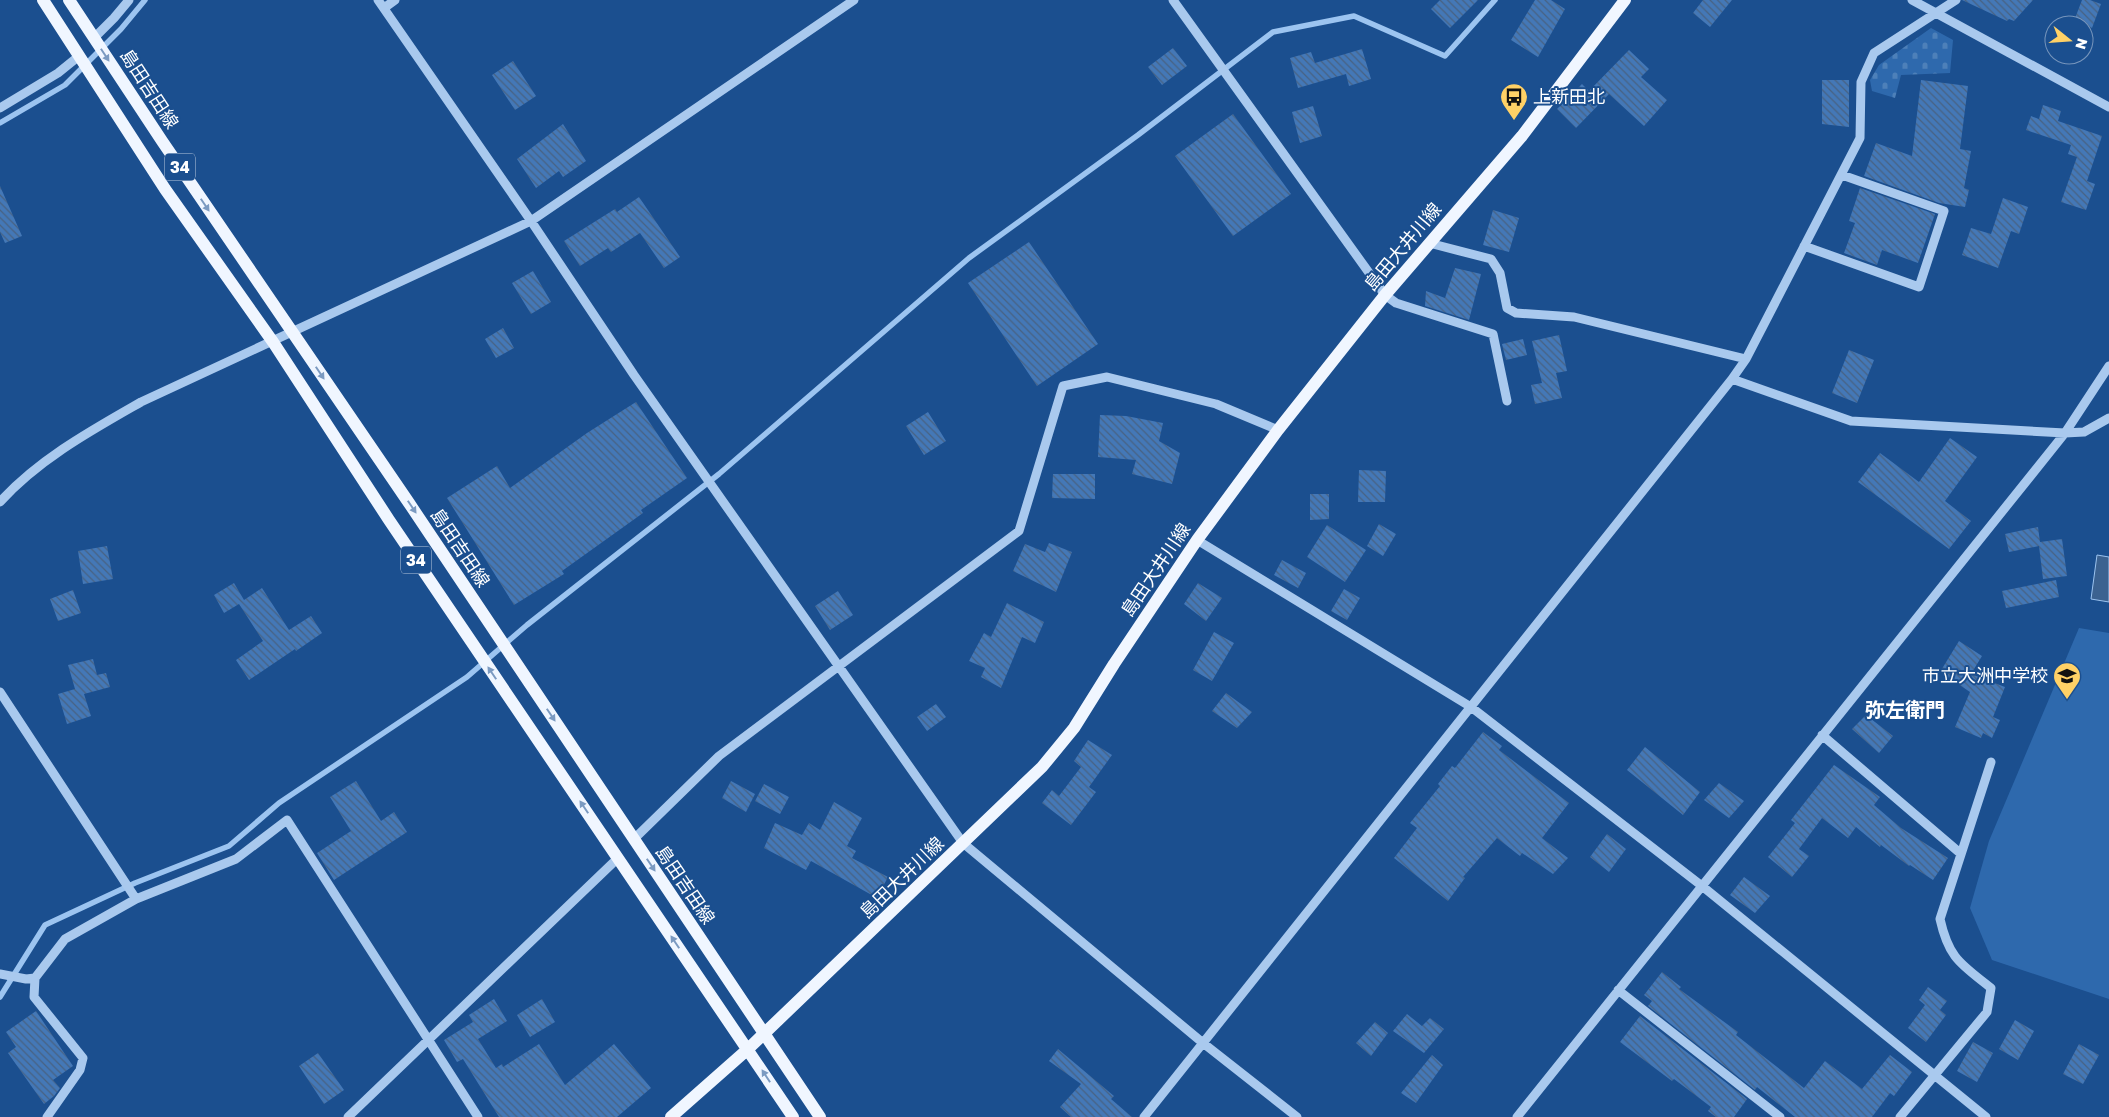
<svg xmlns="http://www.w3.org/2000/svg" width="2109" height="1117" font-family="'Golos Text','Noto Sans JP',sans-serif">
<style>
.grass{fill:#2e69ad}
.cemetery{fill:url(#cemetery-stones)}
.water{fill:#3c6290;stroke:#9cc4f0}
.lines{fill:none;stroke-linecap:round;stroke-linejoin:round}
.stream{stroke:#9cc4f0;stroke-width:5.5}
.building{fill:url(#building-back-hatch)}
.minor{stroke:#a9c9ee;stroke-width:9}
.major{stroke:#f0f6ff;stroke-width:12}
.oneway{fill:#7b9ac1}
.labels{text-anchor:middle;stroke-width:4;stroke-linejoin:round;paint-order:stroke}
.shield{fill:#1b4f8f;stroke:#bbcadd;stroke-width:1}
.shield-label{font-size:16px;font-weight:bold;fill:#fff}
.street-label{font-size:18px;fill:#fff;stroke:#1b4f8f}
.poi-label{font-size:18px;fill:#fff;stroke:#1b4f8f;text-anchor:start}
.quarter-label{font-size:20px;font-weight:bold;fill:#fff;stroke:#1b4f8f}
</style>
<defs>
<pattern id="cemetery-stones" width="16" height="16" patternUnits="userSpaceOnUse" patternTransform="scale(1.25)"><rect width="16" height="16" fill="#2e69ad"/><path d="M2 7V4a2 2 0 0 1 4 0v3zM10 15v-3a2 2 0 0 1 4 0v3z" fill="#4d80b9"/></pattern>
<pattern id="building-back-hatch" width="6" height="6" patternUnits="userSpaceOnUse" patternTransform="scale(1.25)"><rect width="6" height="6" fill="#4478b7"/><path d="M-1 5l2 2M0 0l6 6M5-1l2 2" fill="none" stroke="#486282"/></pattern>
</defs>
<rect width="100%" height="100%" fill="#1b4f8f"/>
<path class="grass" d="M2079,628L2109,633V999L1992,960L1970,908L1989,841Z"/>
<path class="cemetery" d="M1931,28L1953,40L1950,73L1901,75L1895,98L1872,91L1870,80L1879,65Z"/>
<path class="water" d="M2097,555L2109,557V602L2091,599Z"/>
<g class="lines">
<path class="stream" d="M0,123L65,85L121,29L145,0
M0,997L45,925L135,883L229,846L279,803L467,677L527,625L719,474L969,258L1138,135L1273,32L1354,16L1445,56L1495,0"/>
</g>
<path class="building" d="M1440,0H1478L1450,28L1431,9Z
M1535,0H1551L1565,9L1538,57L1511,40Z
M1703,0H1732L1710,27L1693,13Z
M1962,0H2033L2014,21L2009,19L2007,21Z
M2082,0H2090L2101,4L2092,28L2074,21Z
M1173,48L1187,66L1162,85L1148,67Z
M1362,49L1371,79L1349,86L1346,74L1298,88L1290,58L1311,52L1315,63Z
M1629,50L1649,69L1641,77L1667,100L1644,126L1609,94L1576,128L1557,109L1582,84L1589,91Z
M513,61L536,96L515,110L492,75Z
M1822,80H1849V127L1822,124Z
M1921,80L1968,86L1960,149L1971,151L1964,188L1969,190L1965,207L1939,203L1864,176L1876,143L1912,156Z
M2043,105L2061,111L2058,121L2102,136L2087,181L2095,184L2086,210L2061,202L2077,157L2068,154L2071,145L2026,130L2031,116L2039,119Z
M1313,106L1322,136L1300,143L1292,112Z
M1233,114L1291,194L1233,236L1175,156Z
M563,124L586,161L563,177L559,171L536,188L517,159Z
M0,186L22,236L5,243L0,232Z
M1860,188L1935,214L1918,263L1882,250L1877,265L1844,253L1855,223L1849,221Z
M639,197L680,257L664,268L640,233L611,252L608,248L580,266L564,241L615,209L617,212Z
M2003,198L2028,207L2019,234L2011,231L1998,268L1962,255L1971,228L1991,234Z
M1493,210L1519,218L1509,252L1483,245Z
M1029,242L1098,344L1037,386L968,283Z
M1455,268L1481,274L1469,320L1425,306L1426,291L1445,298Z
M533,271L551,302L531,314L512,283Z
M503,328L514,348L496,358L485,339Z
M1559,335L1567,371L1556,373L1562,398L1535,404L1531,385L1542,383L1532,341Z
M1523,339L1527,355L1506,360L1502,344Z
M1849,350L1874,360L1857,403L1832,393Z
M636,402L687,478L641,510L643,513L562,571L564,574L514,605L447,498L497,466L510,488L587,433Z
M928,412L946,441L924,455L906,426Z
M1100,415L1126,416L1163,423L1159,441L1180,453L1172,484L1132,474L1136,460L1098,457Z
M1950,438L1977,457L1945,501L1971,521L1949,549L1858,482L1880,453L1919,482Z
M1359,470L1386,471L1385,502H1358Z
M1053,474H1095V499L1052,498Z
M1310,494H1329V519L1310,520Z
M1379,524L1396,534L1383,556L1367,546Z
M1327,525L1366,550L1345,582L1307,557Z
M2038,527L2040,542L2062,539L2067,576L2043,579L2039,546L2009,552L2005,534Z
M1049,543L1072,552L1056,592L1013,571L1025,544L1045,552Z
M107,546L113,579L83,584L78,551Z
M1282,560L1306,573L1298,588L1274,575Z
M2056,580L2059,597L2006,608L2002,591Z
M234,583L244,600L262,588L289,630L311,616L322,633L296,651L295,649L249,680L236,660L263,641L239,604L224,613L214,595Z
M1198,583L1222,598L1206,621L1184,604Z
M1344,589L1360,598L1347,620L1331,611Z
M73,590L81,613L58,621L50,599Z
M838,591L853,615L830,630L815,606Z
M1007,603L1044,622L1035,643L1022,637L1001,688L981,677L985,668L969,661L984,633L991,637Z
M1214,632L1234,643L1212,681L1193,670Z
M1959,641L1982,656L1971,674L2005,687L1993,717L2000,720L1992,738L1983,733L1981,738L1955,727L1970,692L1940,672Z
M93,659L97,675L106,673L110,687L84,694L91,716L67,724L58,694L75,689L68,665Z
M1226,693L1252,712L1237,728L1212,711Z
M936,704L946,717L927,731L917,717Z
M1866,715L1893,736L1879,753L1852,729Z
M1483,732L1502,746L1499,750L1569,803L1542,838L1568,858L1553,874L1522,853L1520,856L1497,838L1463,877L1465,878L1448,901L1394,858L1417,828L1410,823L1440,786L1438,784L1452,766L1455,768Z
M1088,740L1112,755L1089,787L1096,792L1071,825L1042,803L1052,790L1059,796L1081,767L1074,761Z
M1645,747L1700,792L1683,815L1627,770Z
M1834,765L1880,797L1874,805L1901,828L1948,858L1933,880L1910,865L1909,866L1881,845L1880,847L1856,827L1848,838L1822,818L1799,849L1809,856L1792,877L1768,857L1795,823L1791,820Z
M356,781L381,821L394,812L407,832L334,880L317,853L351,831L330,797Z
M731,781L755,794L746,812L722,798Z
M1719,783L1744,801L1729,818L1704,800Z
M764,784L789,797L780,814L755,801Z
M834,802L862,818L847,846L856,851L852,858L888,877L877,898L811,861L806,870L764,848L775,823L802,835L809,823L820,830Z
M1607,834L1626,849L1609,872L1590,857Z
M1744,877L1770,896L1755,913L1730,895Z
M1662,972L1681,987L1679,989L1738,1032L1736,1035L1804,1088L1825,1061L1862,1089L1890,1055L1912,1072L1894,1096L1890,1093L1872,1117H1795L1757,1087L1755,1090L1648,1006L1652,1001L1644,995Z
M1928,987L1947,1001L1940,1010L1946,1015L1926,1042L1908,1028L1925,1005L1919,1000Z
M494,999L507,1021L478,1039L496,1068L502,1064L503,1067L539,1044L565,1085L614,1044L651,1088L617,1117H499L463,1059L457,1062L444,1040L473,1022L469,1015Z
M542,999L555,1022L530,1037L517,1015Z
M36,1011L73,1066L53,1080L60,1088L54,1096L44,1104L8,1053L16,1047L6,1032Z
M1407,1014L1422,1026L1430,1018L1444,1029L1424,1053L1393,1031Z
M1640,1016L1747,1099L1734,1117H1716L1708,1111L1711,1107L1674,1079L1672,1081L1620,1042Z
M2015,1020L2034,1031L2018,1060L1999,1049Z
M1375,1022L1388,1033L1371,1056L1356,1043Z
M1973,1042L1993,1053L1977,1082L1957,1071Z
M2079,1044L2099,1055L2083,1084L2063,1074Z
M1058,1049L1114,1096L1111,1099L1132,1117H1071L1060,1107L1081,1084L1049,1061Z
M318,1053L344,1090L324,1104L299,1066Z
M1432,1055L1443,1065L1416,1103L1401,1093Z"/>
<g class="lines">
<path class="minor" d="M378,0L531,221L634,375L963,843L1203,1043L1297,1117
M1173,0L1385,295L1396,303L1493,334L1507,401
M1912,0L2109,107
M384,8L395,0
M94,38L114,18L129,0
M0,108L58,73L79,56
M1429,243L1491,259L1500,273L1507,308L1516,313L1574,317L1746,359
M1804,246L1919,287L1944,211L1842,175
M1732,379L1746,359L1860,138L1861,82L1874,53L1956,0
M0,502C39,459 92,430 141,402L531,221L854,0
M1197,540L1471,707L1702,886L1986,1117
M0,692L136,899L236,859L287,820L478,1117
M1822,735L1960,853
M634,839L719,756L1019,531L1063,386L1107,377L1216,404L1278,430
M0,974L26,979L35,978
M1618,990L1780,1117
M47,1117L80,1070L83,1058L34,997L35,978L65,939L136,899
M348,1117L618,858
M1144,1117L1732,379L1851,421L2065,433L2084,432L2109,418
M1517,1117L2065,433L2109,366
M1900,1117L1987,1012L1991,988C1961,964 1949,959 1940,919L1991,762"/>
<path class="major" d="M43,0L165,189L273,342L389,520L793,1117
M69,0L162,141L409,503L820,1117
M671,1117L748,1049L1042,767L1074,728L1114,664L1197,540L1278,430L1385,295L1522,136L1625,0"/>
</g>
<defs><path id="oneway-solid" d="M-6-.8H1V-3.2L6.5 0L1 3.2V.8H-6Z" transform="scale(1.25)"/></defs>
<g class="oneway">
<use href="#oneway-solid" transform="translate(105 55) rotate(57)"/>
<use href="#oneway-solid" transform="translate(205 205) rotate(56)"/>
<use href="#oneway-solid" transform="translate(320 373) rotate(56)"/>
<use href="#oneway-solid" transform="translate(412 507) rotate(56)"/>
<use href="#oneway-solid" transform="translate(492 673) rotate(-124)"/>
<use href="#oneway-solid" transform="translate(551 715) rotate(56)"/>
<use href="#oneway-solid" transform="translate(584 807) rotate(-124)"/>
<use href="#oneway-solid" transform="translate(651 865) rotate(56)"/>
<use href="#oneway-solid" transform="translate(675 942) rotate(-124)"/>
<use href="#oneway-solid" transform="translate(766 1076) rotate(-123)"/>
</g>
<defs>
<g id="bus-pin" transform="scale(1.4375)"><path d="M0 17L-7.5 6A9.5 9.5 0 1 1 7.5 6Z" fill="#ffd166" stroke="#1b4f8f"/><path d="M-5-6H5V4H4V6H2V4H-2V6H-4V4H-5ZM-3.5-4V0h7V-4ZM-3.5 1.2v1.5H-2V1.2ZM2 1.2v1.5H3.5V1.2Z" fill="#111"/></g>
<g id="school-pin" transform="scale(1.4375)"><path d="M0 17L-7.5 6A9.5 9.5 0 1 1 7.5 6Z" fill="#ffd166" stroke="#1b4f8f"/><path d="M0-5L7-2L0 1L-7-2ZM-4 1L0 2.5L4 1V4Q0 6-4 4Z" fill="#111"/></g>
</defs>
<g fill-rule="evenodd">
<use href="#bus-pin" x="1514" y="97"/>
<use href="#school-pin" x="2067" y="676"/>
</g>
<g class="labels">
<g class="shield">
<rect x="165" y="153.5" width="30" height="27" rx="4"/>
<rect x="401" y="546.5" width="30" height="27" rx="4"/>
</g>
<g class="shield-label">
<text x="180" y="173">34</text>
<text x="416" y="566">34</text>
</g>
<g class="street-label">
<text transform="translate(149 89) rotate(57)" y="6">島田吉田線</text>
<text transform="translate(1403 247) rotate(-50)" y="6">島田大井川線</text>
<text transform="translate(460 548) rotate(56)" y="6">島田吉田線</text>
<text transform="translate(1156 570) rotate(-56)" y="6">島田大井川線</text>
<text transform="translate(902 878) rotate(-44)" y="6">島田大井川線</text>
<text transform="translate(685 885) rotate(56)" y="6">島田吉田線</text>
</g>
<g class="poi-label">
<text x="1533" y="103">上新田北</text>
<text x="2048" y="682" text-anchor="end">市立大洲中学校</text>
</g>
<g class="quarter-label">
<text x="1905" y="717">弥左衛門</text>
</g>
</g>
<g transform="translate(2069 40) rotate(107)"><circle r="24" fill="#1b4f8f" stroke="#7695bc"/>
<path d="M0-4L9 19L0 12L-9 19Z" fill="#ffd166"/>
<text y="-8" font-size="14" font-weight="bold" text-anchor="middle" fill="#ffffff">N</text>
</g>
</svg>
